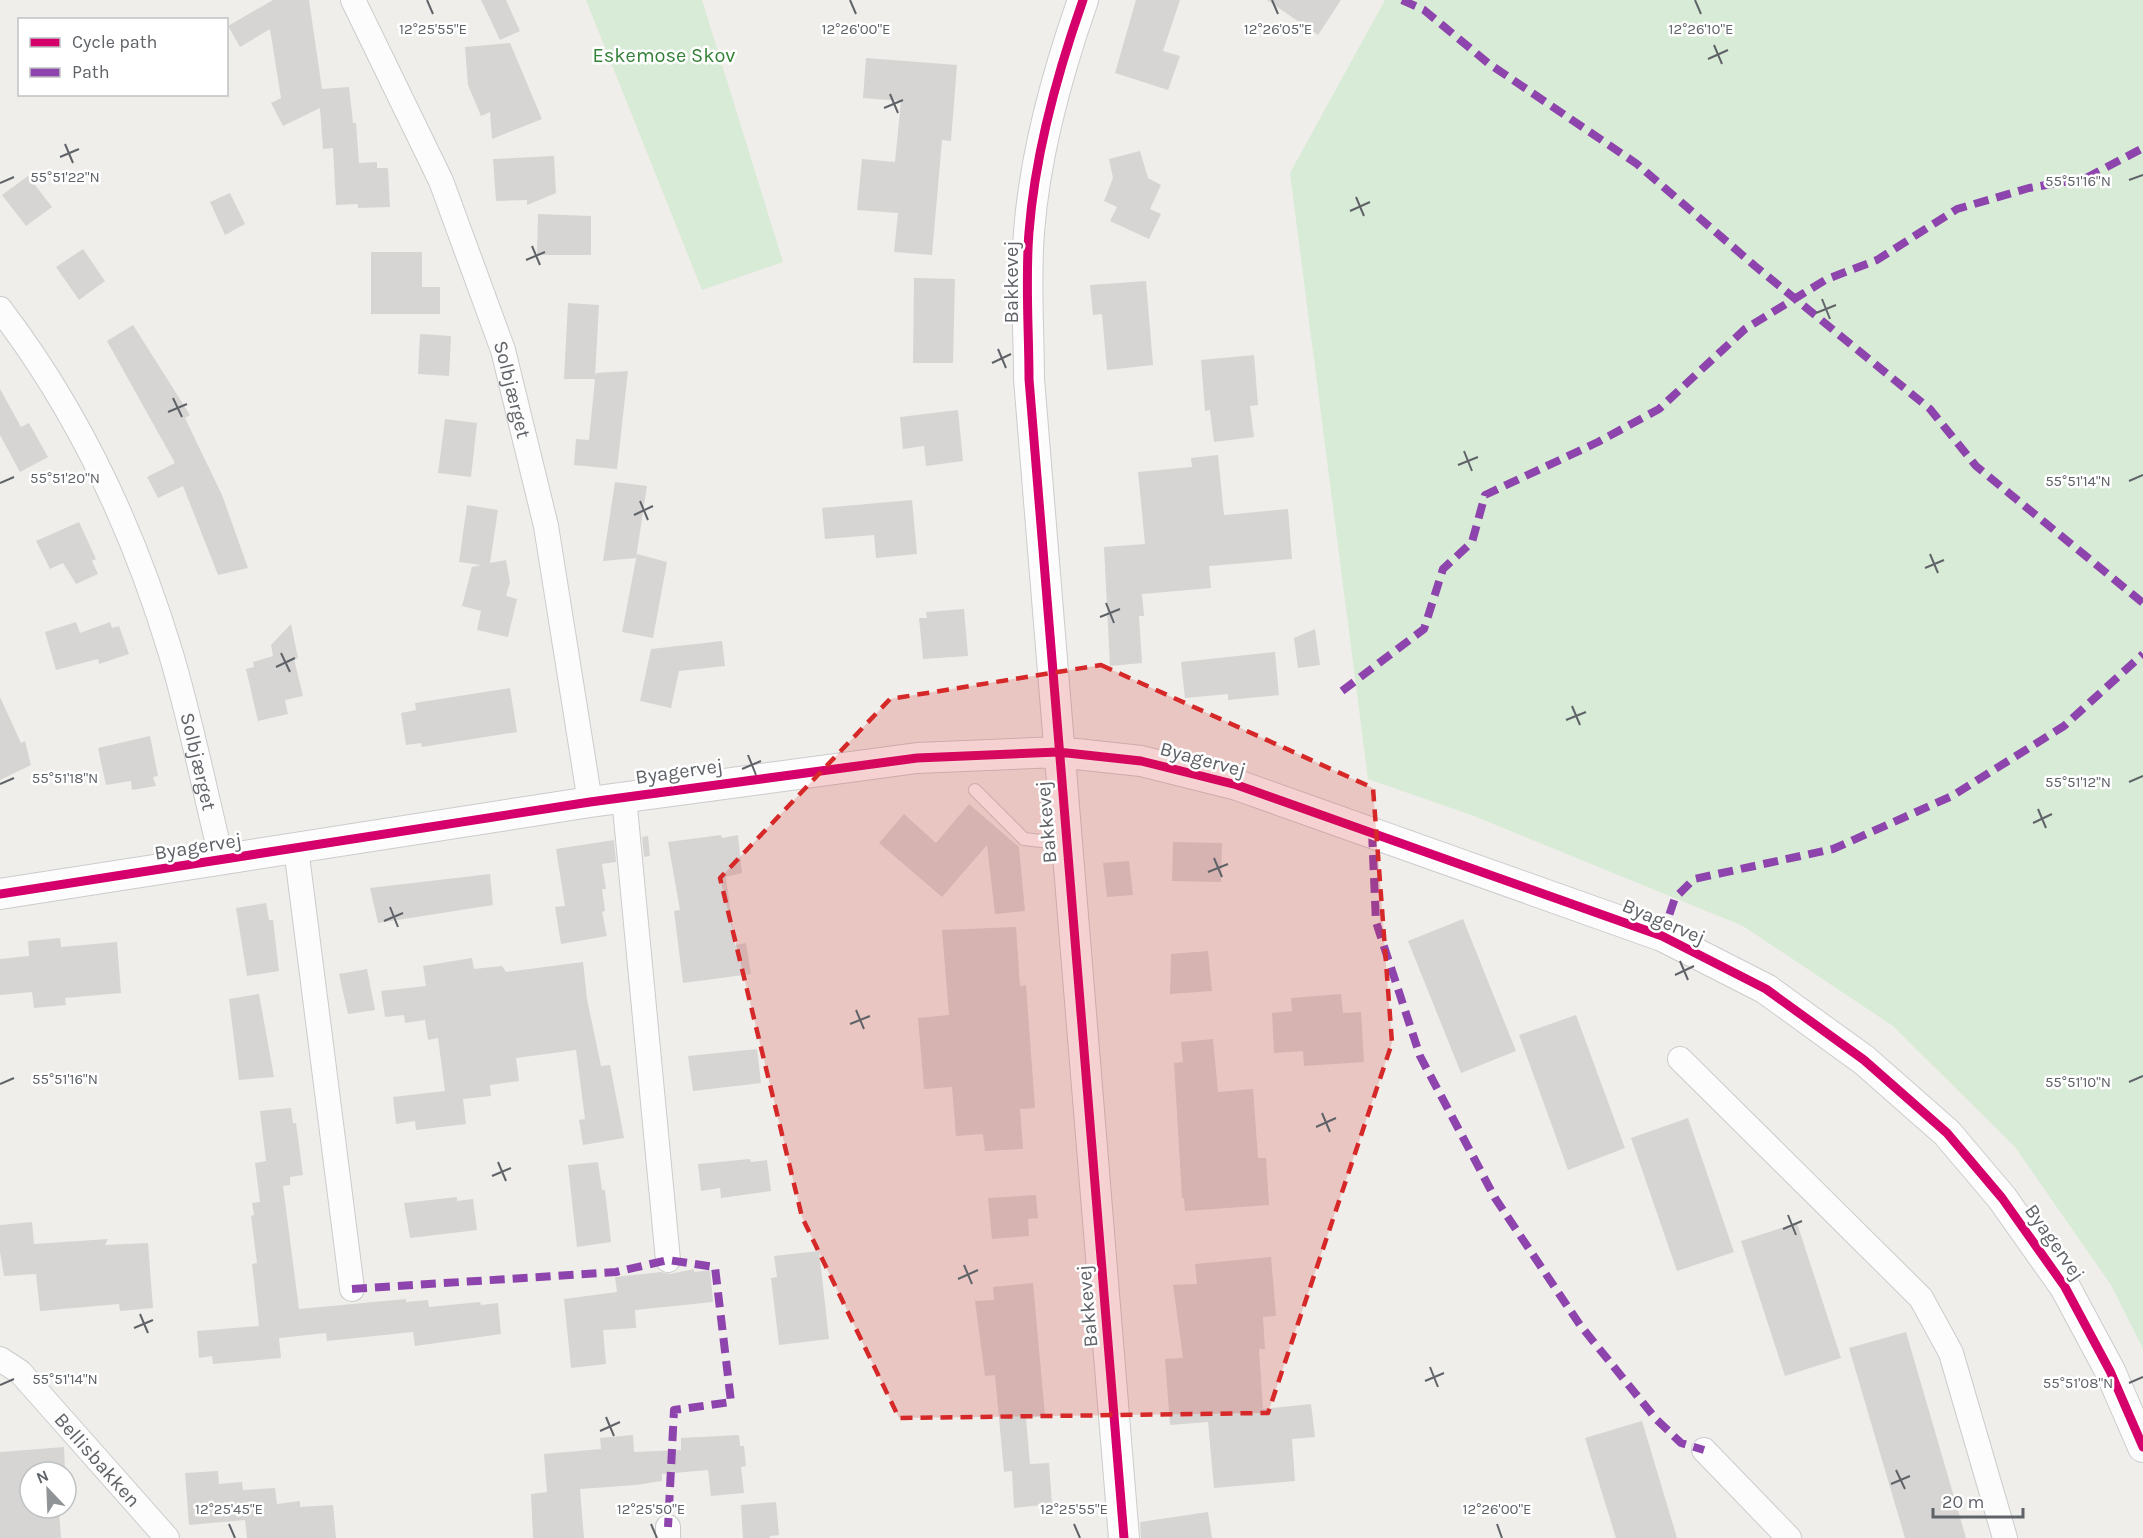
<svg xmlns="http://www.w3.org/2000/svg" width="2143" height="1538" font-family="Karla,sans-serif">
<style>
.green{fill:#d8ebd6}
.building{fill:#d6d5d3}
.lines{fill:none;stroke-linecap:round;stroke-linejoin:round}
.service-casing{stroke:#cbcccc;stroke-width:14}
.minor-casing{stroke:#cbcccc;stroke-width:26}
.tertiary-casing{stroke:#cbcccc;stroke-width:32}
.service{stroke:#fdfcfc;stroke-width:12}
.minor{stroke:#fdfcfc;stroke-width:24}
.tertiary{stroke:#fdfcfc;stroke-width:30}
.quiet{stroke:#8e44ad;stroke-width:8;stroke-dasharray:15 8;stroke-linecap:butt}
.cycleway-casing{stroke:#fff;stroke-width:13}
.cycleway{stroke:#d6006c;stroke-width:9}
.marked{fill:#d62828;fill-opacity:0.2;stroke:#d62828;stroke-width:4.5;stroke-dasharray:12 8;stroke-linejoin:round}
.ticks{fill:none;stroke:#5f6368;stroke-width:2}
.labels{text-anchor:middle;stroke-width:5;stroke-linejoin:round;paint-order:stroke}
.park-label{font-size:20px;fill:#348238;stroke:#fff}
.street-label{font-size:20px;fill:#5f6368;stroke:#fff}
.ticks-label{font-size:15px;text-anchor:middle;fill:#5f6368;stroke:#fff;stroke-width:5;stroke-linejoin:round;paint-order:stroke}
</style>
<rect width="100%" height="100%" fill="#efeeea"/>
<path class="green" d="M586,0H702L783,262L702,290Z
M1385,0H2143V1349L2111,1285L2015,1147L1893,1026L1743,926L1474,816L1368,779L1290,173Z"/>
<path class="building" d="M273,0H309L322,89L349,87L353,123H356L359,163L377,162V168H388L390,207L358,208V204L336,205L333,148L323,149L320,108L283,126L271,103L281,98L270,29L240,47L228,26Z
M481,0H506L520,31L500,40Z
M1136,0H1180L1163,51L1180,56L1168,90L1115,73Z
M1267,0H1341L1318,35Z
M510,43L542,119L492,139L490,112L481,116L468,85L465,47Z
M866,58L957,65L951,141L942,140L932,255L894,252L898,213L857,210L862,159L895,162L901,101L863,98Z
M1140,151L1148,178L1161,185L1150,209L1161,214L1149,239L1110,221L1117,207L1104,201L1113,178L1109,159Z
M554,156L556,193L527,205V200L496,201L493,159Z
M28,176L52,207L26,226L2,195Z
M230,193L245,224L225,235L210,202Z
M538,214L591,216V255H537Z
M83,249L105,281L79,300L56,267Z
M371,252H422V287H440V314H371Z
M914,278L955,279L953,363H913Z
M1146,281L1153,365L1107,370L1102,314L1093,315L1090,285Z
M568,303L599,305L595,376L596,373L628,371L617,469L574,465L576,439L589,440L595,379H564Z
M133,325L190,415L185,418L222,495L248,568L218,575L183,486L158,498L147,477L175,463L107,341Z
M420,334L451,336L449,376L418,374Z
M1254,355L1258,405L1250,406L1254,437L1214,442L1210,410L1205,411L1201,360Z
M0,389L21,427L29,423L48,457L20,472L0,435Z
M958,410L963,461L926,466L924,446L903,449L900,417Z
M445,419L477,423L471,477L438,473Z
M1218,455L1224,515L1288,509L1292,559L1209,566L1211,588L1142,594L1144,616H1139L1142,663L1110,666L1104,547L1145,544L1138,472L1192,467L1191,458Z
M615,482L647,486L636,558L603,561Z
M912,500L917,554L876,558L874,535L825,539L822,508Z
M467,505L498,510L490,563L506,560L510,582L506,596L517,599L508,637L477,630L481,611L462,606L472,567L481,565L459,562Z
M79,522L96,559L92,561L98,574L76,584L63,563L50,569L36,541Z
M637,554L667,562L653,638L622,632Z
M964,609L968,656L923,659L919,618H927L926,612Z
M76,622L80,633L110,622L112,628L119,626L129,654L99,664L98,659L56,670L45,632Z
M291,624L298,658L294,659L303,696L285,700L288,714L258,721L246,669L254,667L253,662L273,656L271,645Z
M1315,629L1320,665L1298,668L1294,638Z
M722,641L725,666L679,671L671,708L640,701L651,649Z
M1275,652L1279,695L1228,700V694L1185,698L1181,662Z
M510,688L517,732L422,747L421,743L406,745L401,713L416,710L415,703Z
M0,697L21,743L25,741L31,765L0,780Z
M150,736L158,776L153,777L156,786L132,790L131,781L106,785L98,748Z
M969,804L1019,847L1025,911L995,914L987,845L942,897L879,843L904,814L936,843Z
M721,835L722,838L738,835L742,873L726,877L735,945L746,943L751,974L683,983L674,911L680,910L668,842Z
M648,836L650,856L644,857L642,837Z
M614,840L616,862L602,864L606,889H602L605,911L602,912L607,936L561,944L555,907L565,906L556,849Z
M1173,842L1222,843L1221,882L1172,881Z
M1129,861L1133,895L1107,897L1103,863Z
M490,874L493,905L378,923L370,888Z
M266,903L269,920H273L279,971L247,976L236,908Z
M1463,919L1516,1051L1461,1073L1408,941Z
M1016,927L1020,986L1026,985L1035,1108L1020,1109L1023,1149L985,1151L983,1134L956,1136L952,1087L924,1089L918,1018L949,1015L942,930Z
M60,938L61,947L117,942L121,993L65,998L66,1005L34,1008L32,992L0,995V959L29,956L28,941Z
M1208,951L1212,991L1170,994L1171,954Z
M472,958L474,969L502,966L506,972L583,962L587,999L601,1066L610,1065L624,1138L583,1145L579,1120L585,1119L576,1050L516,1058L519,1081L490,1085L491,1096L463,1099L466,1124L416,1130L415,1121L396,1124L393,1097L445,1091L438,1038L428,1040L425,1020L405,1023L404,1015L385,1017L381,991L426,986L423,966Z
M367,969L375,1010L348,1014L339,974Z
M259,994L274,1077L239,1080L229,999Z
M1341,994L1343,1013L1361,1012L1364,1062L1304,1066L1303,1051L1274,1053L1272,1013L1292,1011L1291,998Z
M1576,1015L1625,1148L1568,1170L1519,1035Z
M1213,1039L1218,1092L1253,1089L1258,1158H1266L1269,1205L1185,1211L1184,1198H1182L1174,1063L1183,1062L1181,1042Z
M757,1049L761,1083L693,1091L688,1056Z
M291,1108L293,1123H296L303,1175L290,1177V1185L283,1186L299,1309L406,1299V1302L428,1300L429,1307L480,1302L481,1305L498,1303L501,1334L415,1346L413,1332L327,1341L326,1333L279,1338L281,1358L213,1364L212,1356L199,1358L197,1331L259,1326L252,1264L257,1263L251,1216L254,1215L252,1203L260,1202L255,1163L266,1161L260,1111Z
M1688,1118L1734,1252L1677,1271L1631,1138Z
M750,1159L751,1162L767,1160L771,1191L721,1198L720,1188L701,1191L698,1164Z
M598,1162L602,1190H605L611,1242L577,1247L568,1165Z
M1036,1195L1038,1218L1028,1219L1029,1236L992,1239L988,1198Z
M457,1197V1201L473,1199L477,1230L410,1238L404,1203Z
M32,1222L34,1244L108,1239L105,1245L148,1243L153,1308L120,1311L119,1304L40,1311L36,1274L4,1276L0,1252V1225Z
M1797,1223L1841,1358L1785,1376L1741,1241Z
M819,1251L829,1339L779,1345L771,1278L777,1277L774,1256Z
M1271,1257L1276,1316L1263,1317L1265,1349H1259L1263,1409L1311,1404L1315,1437L1292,1439L1295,1481L1214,1488L1208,1422L1170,1425L1165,1359L1183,1358L1173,1285L1197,1284L1195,1264Z
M694,1269V1272L710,1270L713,1302L635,1310L636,1328L603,1330L606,1364L571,1368L564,1299L617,1292L615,1277L661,1272L670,1274Z
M1033,1283L1045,1416L1026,1418L1030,1464L1049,1463L1052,1504L1014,1508L1012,1471L1004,1472L995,1375L985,1376L975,1301L994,1300L993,1287Z
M1906,1332L1966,1538H1905L1849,1348Z
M1642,1421L1677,1538H1616L1585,1438Z
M633,1435L634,1452L681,1450V1438L739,1435L740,1446H744L746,1466L741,1467L744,1493L711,1496L708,1470L662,1474V1481L636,1485L580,1489L584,1538H533L531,1494L547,1492L544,1454L601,1449L600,1438Z
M64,1447L65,1472H30V1508H66V1501V1511H59L61,1538H0V1452Z
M218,1471L219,1484L242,1482L243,1490L275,1488L277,1504L300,1501V1507L333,1505L336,1538H247L245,1520L189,1525L185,1473Z
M776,1502L779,1535L770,1536V1538H743L741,1505Z
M1208,1512L1212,1538H1141L1140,1522Z"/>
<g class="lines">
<g class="service-casing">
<path id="service" d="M975,790L1024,839L1066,844"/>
</g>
<g class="minor-casing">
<g id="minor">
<path id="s1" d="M353,0L441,181L503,350L546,526L590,802"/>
<path id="s2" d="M0,309C78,411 134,531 171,654C191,721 205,792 222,861"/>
<path d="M624,797L668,1260"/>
<path d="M296,848L352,1289"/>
<path d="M1680,1059L1921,1298L1951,1353L2005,1538"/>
<path id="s3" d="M0,1359L20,1372L167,1538"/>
<path d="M1704,1450L1789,1538"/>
<path d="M668,1527V1538"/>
</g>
</g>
<g class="tertiary-casing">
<path id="tertiary" d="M1083,0C1057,74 1035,153 1029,232C1025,280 1029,331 1029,379L1124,1538
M0,894L590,802L917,758L1058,752L1141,761L1237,785L1662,936L1766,989L1864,1060L1947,1133L2002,1198L2065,1287L2110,1371L2143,1447"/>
</g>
<use href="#service" class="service"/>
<use href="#minor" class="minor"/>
<use href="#tertiary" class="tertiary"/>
<path class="quiet" d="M1402,0L1424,10L1488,63L1637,164L1755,266L1930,409L1976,466L2143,603
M1342,691L1424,629L1443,569L1472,542L1485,495L1598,442L1659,409L1745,329L1827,279L1877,260L1957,209L2029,188L2086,178L2143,148
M1372,832L1376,922L1420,1056L1495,1198L1580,1325L1656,1419L1681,1443L1704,1450
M1662,936L1675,898L1694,879L1833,849L1952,796L2064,726L2143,654
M352,1289L616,1272L668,1260L715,1267L731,1402L674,1410L668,1527"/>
<g class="cycleway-casing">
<path id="cycleway" d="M1083,0C1057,74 1035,153 1029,232C1025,280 1029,331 1029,379L1124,1538
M0,894L590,802L917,758L1058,752L1141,761L1237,785L1662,936L1766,989L1864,1060L1947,1133L2002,1198L2065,1287L2110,1371L2143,1447"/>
</g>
<use href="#cycleway" class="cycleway"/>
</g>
<path class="marked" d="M1101,665L1373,788L1392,1043L1268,1413L899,1418L802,1217L720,878L890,699Z"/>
<path class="ticks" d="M427,0L433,14M850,0L856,14M1272,0L1278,14M1695,0L1701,14M1714,45L1722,64M1708,59L1728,50M890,94L898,113M884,108L903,100M65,144L73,163M60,157L79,149M2129,180L2143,175M0,183L14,177M1356,197L1364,216M1350,211L1370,202M532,246L540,265M526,260L545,252M1822,299L1830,319M1816,313L1836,305M998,349L1006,368M992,363L1011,354M173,398L182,417M168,412L187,404M1464,451L1472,471M1458,465L1478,457M2129,481L2143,475M0,483L14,477M640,501L648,520M634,515L653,506M1930,554L1938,573M1925,568L1944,560M1106,603L1114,623M1100,617L1120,609M281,653L290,672M276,667L295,658M1572,706L1580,725M1566,720L1586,712M748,755L756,775M742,769L761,761M2129,782L2143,776M0,784L14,778M2038,809L2046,828M2033,823L2052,814M1214,858L1222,877M1208,872L1228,864M390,907L398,927M384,921L403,913M1680,961L1688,980M1675,975L1694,966M856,1010L864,1029M850,1024L870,1016M2129,1082L2143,1076M0,1084L14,1078M1322,1113L1330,1132M1316,1127L1336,1118M498,1162L506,1181M492,1176L511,1168M1788,1215L1796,1235M1783,1229L1802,1221M964,1265L972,1284M958,1279L978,1270M140,1314L148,1333M134,1328L153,1320M1430,1367L1438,1387M1425,1381L1444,1373M2129,1383L2143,1377M0,1385L14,1379M606,1417L614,1436M600,1431L620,1422M1896,1470L1905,1489M1891,1484L1910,1476M229,1524L235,1538M651,1524L657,1538M1074,1524L1080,1538M1497,1524L1502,1538"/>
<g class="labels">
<g class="park-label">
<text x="664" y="62">Eskemose Skov</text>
</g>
<g class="street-label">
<text transform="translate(1011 282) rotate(-90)" y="7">Bakkevej</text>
<text dy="7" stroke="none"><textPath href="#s1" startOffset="422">Solbjærget</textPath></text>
<text transform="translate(1203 759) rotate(15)" y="7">Byagervej</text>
<text dy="7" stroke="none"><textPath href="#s2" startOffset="498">Solbjærget</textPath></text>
<text transform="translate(679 771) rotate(-8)" y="7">Byagervej</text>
<text transform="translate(1046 822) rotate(-95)" y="7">Bakkevej</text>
<text transform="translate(198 846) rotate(-9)" y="7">Byagervej</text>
<text transform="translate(1664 921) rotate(23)" y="7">Byagervej</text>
<text transform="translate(2055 1242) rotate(55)" y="7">Byagervej</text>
<text transform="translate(1087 1306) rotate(-95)" y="7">Bakkevej</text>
<text dy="7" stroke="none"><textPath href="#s3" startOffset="141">Bellisbakken</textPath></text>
</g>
</g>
<g class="ticks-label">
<text x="433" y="34">12°25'55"E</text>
<text x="856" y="34">12°26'00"E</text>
<text x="1278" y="34">12°26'05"E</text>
<text x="1701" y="34">12°26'10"E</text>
<text x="65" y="182">55°51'22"N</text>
<text x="2078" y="186">55°51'16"N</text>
<text x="65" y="483">55°51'20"N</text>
<text x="2078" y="486">55°51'14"N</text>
<text x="65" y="783">55°51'18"N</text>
<text x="2078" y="787">55°51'12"N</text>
<text x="65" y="1084">55°51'16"N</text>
<text x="2078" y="1087">55°51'10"N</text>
<text x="65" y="1384">55°51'14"N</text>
<text x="2078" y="1388">55°51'08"N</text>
<text x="229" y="1514">12°25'45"E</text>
<text x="651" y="1514">12°25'50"E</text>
<text x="1074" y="1514">12°25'55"E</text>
<text x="1497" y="1514">12°26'00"E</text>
</g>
<rect x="18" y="18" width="210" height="78" fill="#ffffff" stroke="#bfc1c3" stroke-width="1.5"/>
<rect x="30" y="38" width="30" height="9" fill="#d6006c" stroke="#bfc1c3" stroke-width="1.5"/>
<text x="72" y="48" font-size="18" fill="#5f6368">Cycle path</text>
<rect x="30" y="68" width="30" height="9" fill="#8e44ad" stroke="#bfc1c3" stroke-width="1.5"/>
<text x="72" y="78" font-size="18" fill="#5f6368">Path</text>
<g transform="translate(48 1490) rotate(337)"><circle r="28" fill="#ffffff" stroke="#bfc1c3" stroke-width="1.5"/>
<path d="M0-4.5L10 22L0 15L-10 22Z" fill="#919496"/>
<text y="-9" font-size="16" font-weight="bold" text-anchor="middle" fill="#5f6368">N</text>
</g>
<path d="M1933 1508v9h90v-9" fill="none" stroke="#5f6368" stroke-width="3"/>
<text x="1942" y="1508" font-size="18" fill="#5f6368" stroke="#ffffff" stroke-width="4.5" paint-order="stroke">20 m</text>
</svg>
